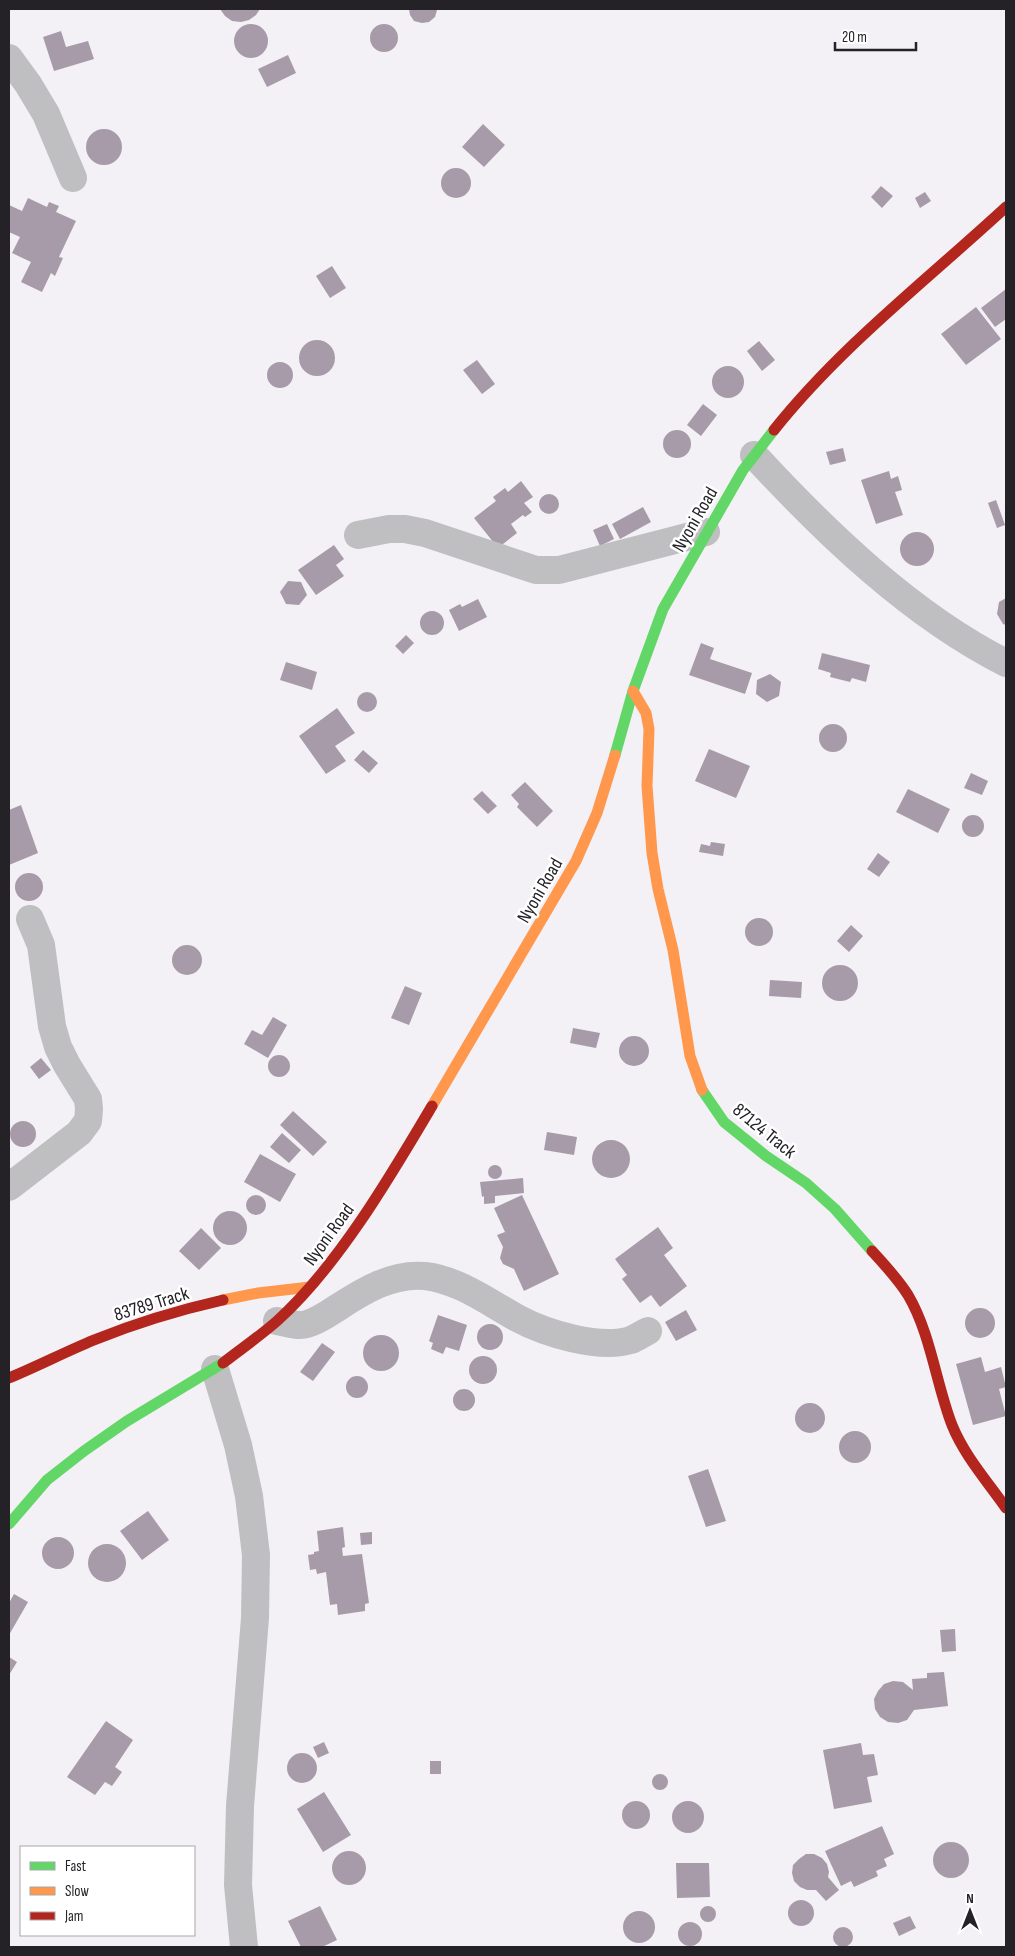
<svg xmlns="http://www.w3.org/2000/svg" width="1015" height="1956" font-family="'Sofia Sans Condensed',sans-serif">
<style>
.building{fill:#a79ba9}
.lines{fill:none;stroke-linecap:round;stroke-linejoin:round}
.street{stroke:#bfbfc1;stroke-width:28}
.fast{stroke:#63d668;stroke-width:11}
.slow{stroke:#ff974d;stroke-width:11}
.jam{stroke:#b3261e;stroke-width:11}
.labels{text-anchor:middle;stroke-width:5;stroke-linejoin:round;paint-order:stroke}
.street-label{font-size:19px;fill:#242227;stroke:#fff}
</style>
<rect width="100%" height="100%" fill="#f3f0f6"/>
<path class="building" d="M220,9H260L256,15L249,20L241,22L232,21L225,16Z
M409,9H437V10L435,17L429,22L422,23L414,21L410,15Z
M370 38a14 14 0 1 1 28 0a14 14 0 1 1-28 0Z
M234 41a17 17 0 1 1 34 0a17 17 0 1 1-34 0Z
M61,31L66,47L88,41L94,59L54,71L43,37Z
M288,55L296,73L267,87L258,69Z
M483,124L505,145L484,167L462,147Z
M86 147a18 18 0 1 1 36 0a18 18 0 1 1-36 0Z
M441 183a15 15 0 1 1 30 0a15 15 0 1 1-30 0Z
M881,186L893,196L882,208L871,197Z
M925,192L931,201L920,208L915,198Z
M28,198L47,207L49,202L59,206L56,212L76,221L59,257L63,258L55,276L51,273L42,292L21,282L31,262L12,253L20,237L9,232V205L22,211Z
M332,266L346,288L330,298L316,276Z
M1006,289V319L995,327L981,308Z
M976,307L1001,339L966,365L941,334Z
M299 358a18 18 0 1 1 36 0a18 18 0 1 1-36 0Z
M759,341L775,360L762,371L747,351Z
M477,360L495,384L482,394L463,370Z
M267 375a13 13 0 1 1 26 0a13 13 0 1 1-26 0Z
M712 382a16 16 0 1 1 32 0a16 16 0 1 1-32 0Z
M703,404L717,415L701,436L687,425Z
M663 444a14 14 0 1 1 28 0a14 14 0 1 1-28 0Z
M843,448L846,461L830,465L826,452Z
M889,471L891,479L898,476L902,490L895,492L903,515L876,524L861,480Z
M521,481L533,497L524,503L532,512L525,517L523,515L511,524L517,533L498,548L474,518L496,501L493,497L505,488L508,492Z
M539 504a10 10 0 1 1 20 0a10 10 0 1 1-20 0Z
M996,500L1005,525L997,528L988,503Z
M643,507L651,522L620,539L612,524Z
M607,524L614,539L600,546L593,530Z
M900 549a17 17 0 1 1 34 0a17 17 0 1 1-34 0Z
M334,545L344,559L336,565L344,576L316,595L298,570Z
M288,581L301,582L307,595L299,605L286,604L280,592Z
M1006,598V625L1003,624L997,614L999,602Z
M478,599L487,617L459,631L449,610L460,604L462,607Z
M420 623a12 12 0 1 1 24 0a12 12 0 1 1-24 0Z
M406,635L414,643L403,654L395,646Z
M701,643L714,648L710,659L752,673L745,694L689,675Z
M822,653L870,665L866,682L852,678L850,682L830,677L831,673L818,669Z
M286,662L317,672L312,690L280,680Z
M770,674L781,682L779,696L767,702L756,694L757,680Z
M357 702a10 10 0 1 1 20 0a10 10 0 1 1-20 0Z
M337,708L355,733L335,746L346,761L326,774L299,736Z
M819 738a14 14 0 1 1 28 0a14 14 0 1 1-28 0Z
M709,749L750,766L736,798L695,781Z
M363,750L378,763L369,773L354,760Z
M971,773L988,781L982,795L964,788Z
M525,782L553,811L537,827L517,807L519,804L511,795Z
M908,789L950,809L938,833L896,812Z
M482,791L497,806L488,814L473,799Z
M21,805L38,853L9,865V810Z
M962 826a11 11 0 1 1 22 0a11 11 0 1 1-22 0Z
M711,842L725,844L723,856L699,852L701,844L710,846Z
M878,853L890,862L879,877L867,869Z
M15 887a14 14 0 1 1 28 0a14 14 0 1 1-28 0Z
M745 932a14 14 0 1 1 28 0a14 14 0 1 1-28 0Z
M851,925L863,936L849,952L837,941Z
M172 960a15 15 0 1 1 30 0a15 15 0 1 1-30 0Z
M822 983a18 18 0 1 1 36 0a18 18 0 1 1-36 0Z
M770,980L802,982L801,998L769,996Z
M405,986L422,993L409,1025L391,1018Z
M273,1017L287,1025L268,1058L244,1044L252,1030L262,1035Z
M573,1028L600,1033L596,1048L570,1043Z
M619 1051a15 15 0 1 1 30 0a15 15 0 1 1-30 0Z
M268 1066a11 11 0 1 1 22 0a11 11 0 1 1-22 0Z
M41,1058L51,1070L39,1079L30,1067Z
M293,1111L327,1142L313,1156L280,1125Z
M10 1134a13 13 0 1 1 26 0a13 13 0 1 1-26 0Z
M547,1132L577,1137L574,1155L544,1150Z
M282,1133L301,1150L289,1163L270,1147Z
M592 1159a19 19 0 1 1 38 0a19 19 0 1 1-38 0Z
M260,1154L296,1174L280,1202L244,1182Z
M488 1172a7 7 0 1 1 14 0a7 7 0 1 1-14 0Z
M523,1178L524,1193L495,1196V1203L484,1204V1196L482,1197L480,1182Z
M522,1195L559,1274L524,1291L514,1269L503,1264L500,1258L503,1247L497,1235L505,1232L494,1208Z
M246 1205a10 10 0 1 1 20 0a10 10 0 1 1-20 0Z
M213 1228a17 17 0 1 1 34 0a17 17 0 1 1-34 0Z
M658,1227L673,1248L664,1255L687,1286L660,1307L651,1295L640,1303L622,1279L627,1275L615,1259Z
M201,1228L221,1248L199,1270L179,1251Z
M965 1323a15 15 0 1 1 30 0a15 15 0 1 1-30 0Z
M686,1310L697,1330L676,1341L665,1322Z
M438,1315L467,1325L459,1351L446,1347L443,1354L431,1349L433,1343L429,1341Z
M477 1337a13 13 0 1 1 26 0a13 13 0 1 1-26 0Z
M363 1353a18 18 0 1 1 36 0a18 18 0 1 1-36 0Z
M322,1343L335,1352L313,1381L300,1372Z
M469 1370a14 14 0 1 1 28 0a14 14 0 1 1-28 0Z
M981,1357L985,1372L1001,1367L1006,1387L999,1389L1006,1416L973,1425L956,1364Z
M346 1387a11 11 0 1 1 22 0a11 11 0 1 1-22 0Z
M453 1400a11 11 0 1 1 22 0a11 11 0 1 1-22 0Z
M795 1418a15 15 0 1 1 30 0a15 15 0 1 1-30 0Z
M839 1447a16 16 0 1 1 32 0a16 16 0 1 1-32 0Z
M708,1469L726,1521L706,1527L688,1476Z
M148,1511L169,1540L142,1560L120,1531Z
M343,1527L345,1547L342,1548L343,1556L362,1554L369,1603L365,1604V1611L338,1615L337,1604L330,1605L326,1572L317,1574L316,1569L310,1570L308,1555L314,1554V1552L319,1551L317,1531Z
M372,1532V1544L361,1545L360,1533Z
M42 1553a16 16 0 1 1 32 0a16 16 0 1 1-32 0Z
M88 1563a19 19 0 1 1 38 0a19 19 0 1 1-38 0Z
M14,1594L28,1602L9,1635V1603Z
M955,1629L956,1651L942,1652L940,1630Z
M9,1657L17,1662L9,1675Z
M944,1672L948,1706L914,1710L907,1720L898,1723L888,1722L880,1717L875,1709L874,1699L878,1691L884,1684L893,1681L903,1682L913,1690L912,1679L927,1678V1673Z
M106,1721L133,1740L115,1767L122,1772L112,1786L105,1782L95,1795L67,1777Z
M324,1742L329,1753L318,1758L313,1747Z
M861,1743L863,1755L874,1754L878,1775L867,1777L872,1802L834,1809L823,1750Z
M287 1768a15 15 0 1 1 30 0a15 15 0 1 1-30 0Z
M430,1761H441V1774H430Z
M652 1782a8 8 0 1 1 16 0a8 8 0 1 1-16 0Z
M324,1792L351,1835L323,1852L297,1809Z
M622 1815a14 14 0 1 1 28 0a14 14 0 1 1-28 0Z
M672 1817a16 16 0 1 1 32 0a16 16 0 1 1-32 0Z
M882,1826L894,1854L884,1859L887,1866L876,1871L878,1876L854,1887L851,1881L841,1886L825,1851Z
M933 1860a18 18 0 1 1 36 0a18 18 0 1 1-36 0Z
M332 1868a17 17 0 1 1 34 0a17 17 0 1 1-34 0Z
M806,1854H814L822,1858L827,1864L829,1872L828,1877L839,1890L826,1901L816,1890H807L800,1887L794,1881L792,1873L793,1865L799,1859Z
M676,1863H709L710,1897L677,1898Z
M788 1913a13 13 0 1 1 26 0a13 13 0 1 1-26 0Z
M320,1906L337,1940L322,1947H301L288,1921Z
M700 1914a8 8 0 1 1 16 0a8 8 0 1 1-16 0Z
M623 1927a16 16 0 1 1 32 0a16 16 0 1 1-32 0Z
M910,1916L916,1928L899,1936L893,1923Z
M678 1934a12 12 0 1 1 24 0a12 12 0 1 1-24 0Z
M833 1937a10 10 0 1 1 20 0a10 10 0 1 1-20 0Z"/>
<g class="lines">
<path class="street" d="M9,58L28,84L46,114L73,178
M754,455C826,533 911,615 1006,663
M358,535L389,529H405L425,533L536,570H559L706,532
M9,1187L79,1133L88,1121L89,1109L88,1099L67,1065L58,1047L52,1026L41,945L30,919
M277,1321C287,1323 298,1327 307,1324C318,1321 328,1314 337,1308C363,1291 392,1273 425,1276C459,1280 488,1302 517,1318C545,1333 599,1350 631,1340C636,1338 642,1334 648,1331
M215,1369L238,1445L249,1496L256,1555L255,1618L240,1806L238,1885L244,1947"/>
<path class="fast" d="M615,755L633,691L663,609L743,470L774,430
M702,1090L724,1122L766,1156L806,1183L835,1209L872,1251
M9,1524L47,1480L84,1451L127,1421L223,1363"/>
<path class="slow" d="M633,691L646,713L649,729L647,786L652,853L658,889L673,950L690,1056L702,1090
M432,1106L576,861L597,813L615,755
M223,1300L258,1293L310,1287"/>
<path class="jam" d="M774,430C841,346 927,280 1006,207
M872,1251C885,1265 898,1279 908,1295C931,1334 936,1384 952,1425C964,1455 987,1481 1006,1508
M223,1363C241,1349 260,1336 277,1321C338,1266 390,1177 432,1106
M9,1378C38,1366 65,1352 94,1340C136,1323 179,1310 223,1300"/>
</g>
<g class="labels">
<g class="street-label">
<text transform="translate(694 519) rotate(-60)" y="7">Nyoni Road</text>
<text transform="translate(539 890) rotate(-60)" y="7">Nyoni Road</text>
<text transform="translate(765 1130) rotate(39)" y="7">87124 Track</text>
<text transform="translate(328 1234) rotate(-54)" y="7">Nyoni Road</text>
<text transform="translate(151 1303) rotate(-17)" y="7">83789 Track</text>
</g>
</g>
<rect width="1015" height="1956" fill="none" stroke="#242227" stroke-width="20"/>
<rect x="20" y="1846" width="175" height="90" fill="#ffffff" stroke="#a7a7a9"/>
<rect x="30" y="1862" width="25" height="8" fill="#63d668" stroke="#a7a7a9"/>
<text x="65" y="1871" font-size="15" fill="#242227">Fast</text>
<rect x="30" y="1887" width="25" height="8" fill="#ff974d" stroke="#a7a7a9"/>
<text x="65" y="1896" font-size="15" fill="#242227">Slow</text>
<rect x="30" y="1912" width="25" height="8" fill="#b3261e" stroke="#a7a7a9"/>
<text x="65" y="1921" font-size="15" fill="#242227">Jam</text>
<g transform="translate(970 1911)" stroke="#ffffff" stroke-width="4" paint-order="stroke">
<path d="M0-4L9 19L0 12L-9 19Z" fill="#242227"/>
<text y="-8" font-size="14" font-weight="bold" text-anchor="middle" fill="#242227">N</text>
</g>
<path d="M835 42v8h81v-8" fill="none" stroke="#242227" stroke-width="2.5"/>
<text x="842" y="42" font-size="15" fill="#242227" stroke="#ffffff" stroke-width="4" paint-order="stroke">20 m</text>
</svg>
